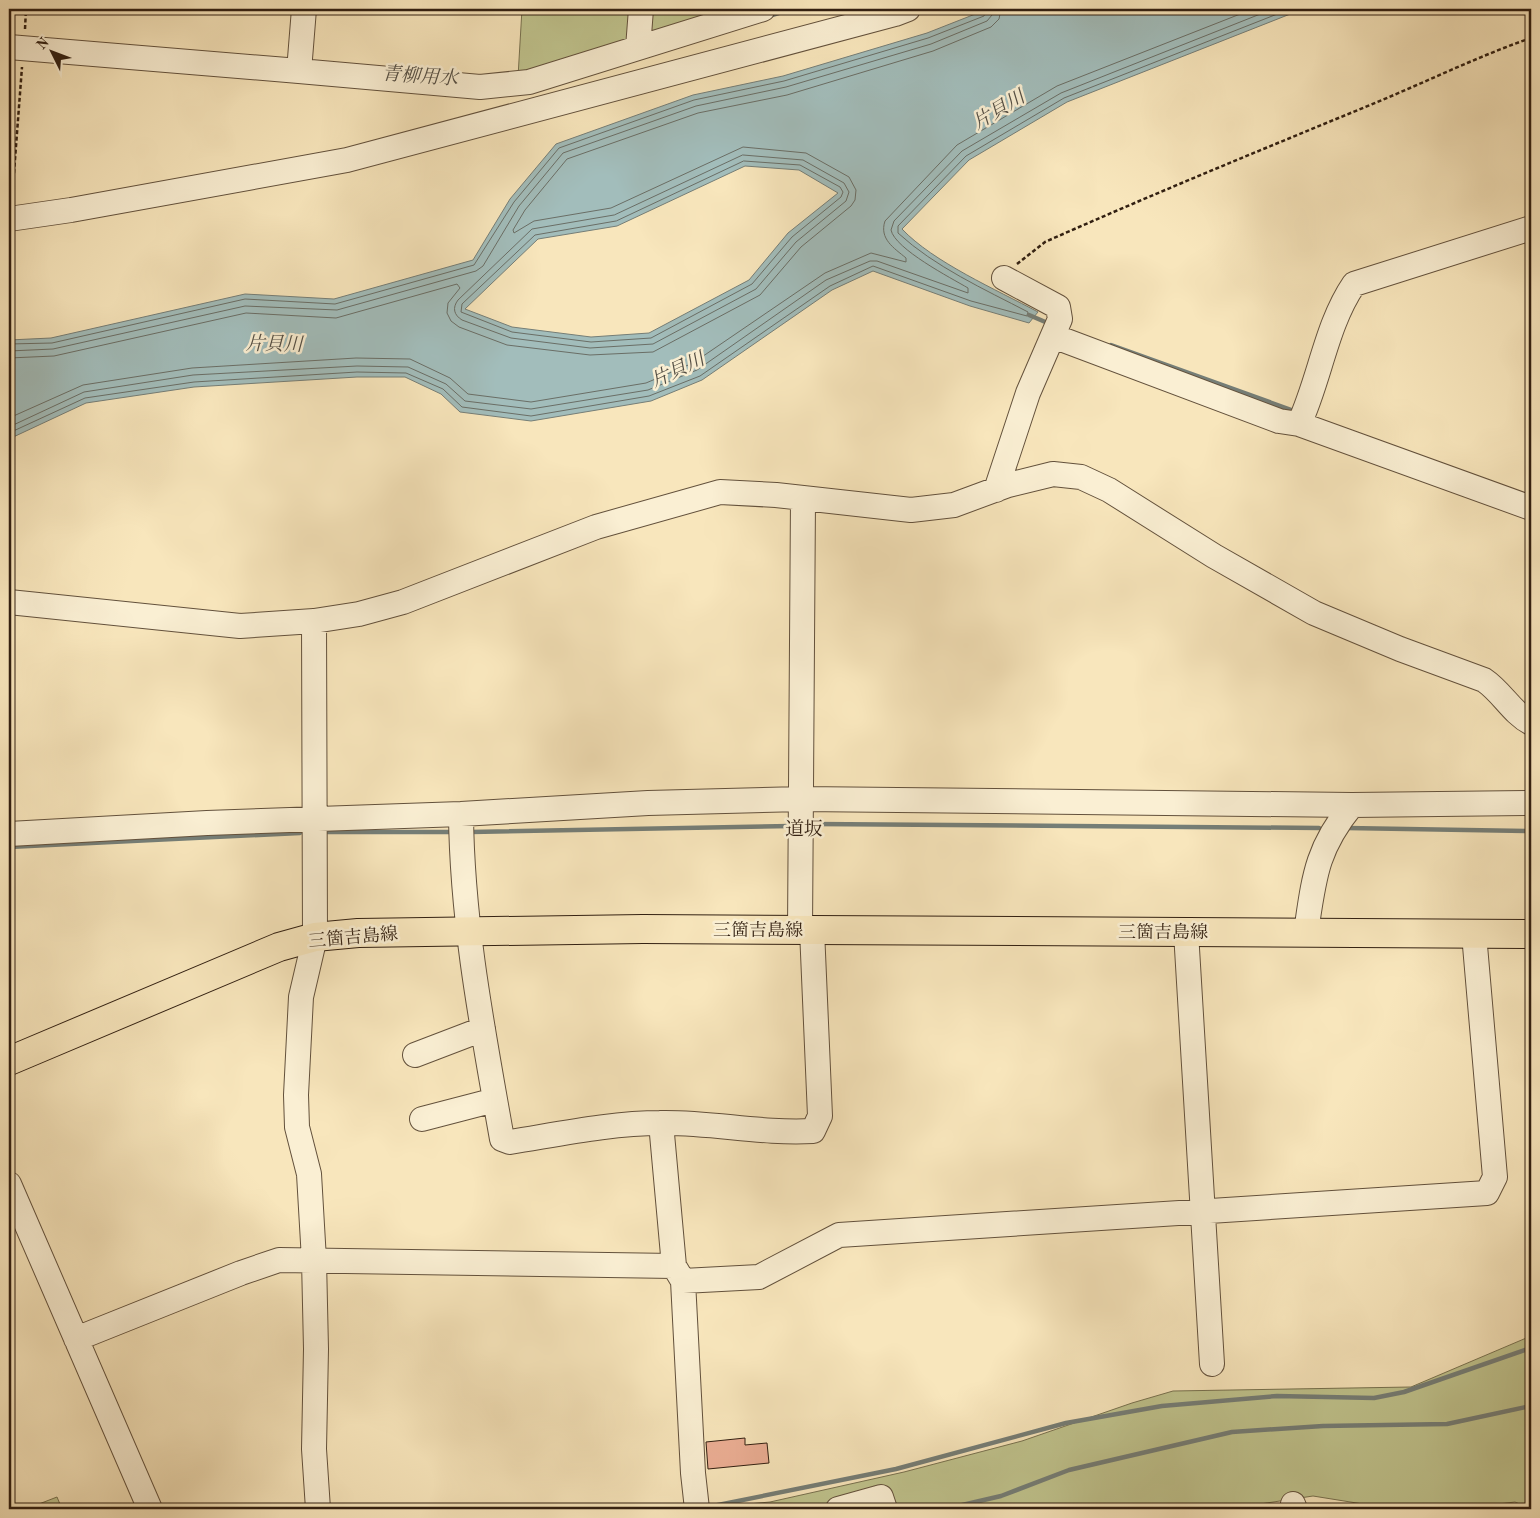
<svg xmlns="http://www.w3.org/2000/svg" width="1540" height="1518" font-family="'Old Standard TT','Noto Serif JP',serif">
<style>
.green{fill:#c0c48e;stroke:#787250}
.water{fill:#a2bdbb;stroke:#757e77;fill-rule:evenodd}
.lines{fill:none;stroke-linecap:round;stroke-linejoin:round}
.shore{stroke:#6a6e66;stroke-width:1}
.stream{stroke:#757e77;stroke-width:4.5}
.building{fill:#ebae94;stroke:#311f11}
.minor-casing{stroke:#63513c;stroke-width:26}
.major-casing{stroke:#311f11;stroke-width:30}
.path{stroke:#311f11;stroke-width:2.5;stroke-dasharray:4 2.5;stroke-linecap:butt}
.minor{stroke:#faefd3;stroke-width:24}
.major{stroke:#f8e6bc;stroke-width:28}
.labels{text-anchor:middle;stroke-width:5;stroke-linejoin:round;paint-order:stroke}
.street-label{font-size:18px;fill:#311f11;stroke:#faefd3}
.water-label{font-size:19px;font-style:italic;fill:#534e44;stroke:#faefd3}
.neighbourhood-label{font-size:19px;fill:#311f11;stroke:#faefd3}
</style>
<rect width="100%" height="100%" fill="#f8e6bc"/>
<filter id="stains"><feTurbulence type="fractalNoise" baseFrequency=".004" numOctaves="4"/><feColorMatrix values="0 0 0 0 .2 0 0 0 0 .09 0 0 0 0 .02 0 0 0 .5 -.17"/></filter>
<radialGradient id="worn" r=".72"><stop offset=".6" stop-color="#630" stop-opacity="0"/><stop offset="1" stop-color="#630" stop-opacity=".3"/></radialGradient>
<path class="green" d="M522,9H735L518,77Z
M1531,1336V1509L1515,1502L1458,1509H1394L1313,1496L1227,1509H694L770,1502L904,1472L1022,1441L1132,1403L1173,1391L1411,1387Z
M57,1497L62,1509H26Z"/>
<path class="water" d="M988,9H1303L1067,102L969,160L902,229C933,262 997,290 1038,312L1029,323L970,306L873,271L832,290L702,380L651,401L531,421L460,412L441,394L405,377H357L194,387L86,403L9,439V340L51,338L245,294L334,299L473,260L510,199L556,144L693,95L783,76L927,33ZM745,166L799,170L838,193L788,233L749,280L649,333L591,337L512,327L465,309L538,239L617,226Z"/>
<g class="lines">
<path class="shore" d="M743,155L803,160L844,183L849,192L846,201L796,242L756,289L653,344L590,348L511,338L462,320C454,315 452,308 458,300L532,229L614,215Z
M744,161L800,165L840,187L843,192L841,197L792,237L752,284L651,338L591,342L512,332L461,312L462,304L535,235L616,221Z
M9,344L52,343L245,299L335,304L474,265L514,202L559,148L694,100L784,81L928,38L984,16L987,9
M9,351L53,349L245,306L337,310L476,271L483,266L519,206L563,153L696,106L786,87L931,44L987,21L992,15L994,9
M9,358L54,356L246,313L336,318L457,284L460,288L448,303L447,313L451,321L459,327L507,345L590,355L653,352L760,295L801,247L851,206L855,200L856,190L849,177L806,153L743,147L611,208L534,221L514,233L513,230L525,210L567,159L698,113L787,95L933,51L991,27L999,19L1001,9
M9,418L83,385L192,368L356,358L410,359L450,378L468,394L531,402L646,383L693,363L825,273L871,253L906,262V258C894,248 879,239 885,221L957,145L1057,86L1253,9
M9,427L84,392L193,375L357,366L408,367L446,384L465,401L531,409L648,390L697,370L826,280L870,261H877L968,293V288C951,278 895,249 891,230L894,221L962,151L1061,93L1273,9
M9,433L85,398L194,382L357,372L406,373L443,389L462,407L531,416L649,396L700,376L830,286L873,266L971,301L1027,316L1028,312C984,289 935,267 898,233V226L966,156L1064,98L1290,9"/>
<path class="stream" d="M769,16L791,9
M1029,315L1050,324
M1111,345L1297,412
M814,824L1319,828
M1347,828L1531,831
M326,832H450
M471,832L791,826
M9,847L300,833
M703,1508L896,1469L1066,1423L1162,1406L1277,1396L1374,1398L1404,1392L1531,1348
M945,1509L1001,1496L1069,1470L1232,1432L1323,1426L1447,1424L1531,1406"/>
</g>
<path class="building" d="M745,1438V1445L767,1443L769,1463L708,1469L706,1442Z"/>
<g class="lines">
<g class="minor-casing">
<path id="minor" d="M304,9L299,71L480,87L529,82L763,9
M9,47L299,71
M638,48L641,9
M9,219L71,210L347,160L895,14L908,9
M1053,336L1279,421L1299,424C1320,379 1326,325 1354,284L1531,228
M1299,424L1531,508
M996,490L1028,393L1060,319L1058,307L1004,278
M9,602L240,626L314,621L359,614L403,602L596,527L720,492L776,495L911,510L954,505L1008,485L1053,474L1081,477L1109,490L1214,556L1314,613L1400,649L1484,680C1502,692 1512,713 1531,723
M314,621L315,937L301,997L296,1095L297,1127L309,1174L314,1260L316,1349L314,1449L318,1509
M461,814C462,924 483,1031 502,1139L510,1142C560,1134 611,1123 661,1123C712,1122 762,1134 813,1131L820,1116L812,930
M9,834L207,823L461,814L648,803L802,799L1352,805
M800,930L803,499
M1186,932L1212,1364
M1306,932C1314,878 1316,849 1352,805L1531,803
M415,1055L483,1029
M422,1119L495,1100
M661,1123L674,1266L683,1281L693,1473L697,1509
M9,1184L150,1509
M683,1281L759,1277L839,1235L1487,1193L1495,1177L1474,934
M76,1339L241,1273L279,1260L674,1266
M1293,1504L1295,1509
M838,1509L881,1497L885,1509"/>
</g>
<g class="major-casing">
<path id="major" d="M9,1061L279,947L315,937L358,933L643,929L1531,934"/>
</g>
<path class="path" d="M25,29L26,9
M12,199L22,67
M1017,264L1045,242C1153,194 1261,150 1370,105C1424,83 1476,57 1531,38"/>
<use href="#minor" class="minor"/>
<use href="#major" class="major"/>
</g>
<g class="labels">
<g class="street-label">
<text x="758" y="936">三箇吉島線</text>
<text x="1163" y="938">三箇吉島線</text>
<text transform="translate(353 937) rotate(-5)" y="6">三箇吉島線</text>
</g>
<g class="water-label">
<text transform="translate(420 75) rotate(4)" y="7">青柳用水</text>
<text transform="translate(998 109) rotate(-31)" y="7">片貝川</text>
<text transform="translate(274 343) rotate(1)" y="7">片貝川</text>
<text transform="translate(677 369) rotate(-25)" y="7">片貝川</text>
</g>
<g class="neighbourhood-label">
<text x="804" y="835">道坂</text>
</g>
</g>
<rect width="1540" height="1518" fill="none" stroke="#f8e6bc" stroke-width="30"/>
<rect x="10" y="10" width="1520" height="1498" fill="none" stroke="#311f11" stroke-width="2.5"/>
<rect x="15" y="15" width="1510" height="1488" fill="none" stroke="#311f11"/>
<g transform="translate(52 52) rotate(312)" stroke="#faefd3" stroke-width="4" paint-order="stroke">
<path d="M0-4L9 19L0 12L-9 19Z" fill="#311f11"/>
<text y="-8" font-size="14" font-weight="bold" text-anchor="middle" fill="#311f11">N</text>
</g>
<rect width="100%" height="100%" filter="url(#stains)"/>
<rect width="100%" height="100%" fill="url(#worn)"/>
</svg>
